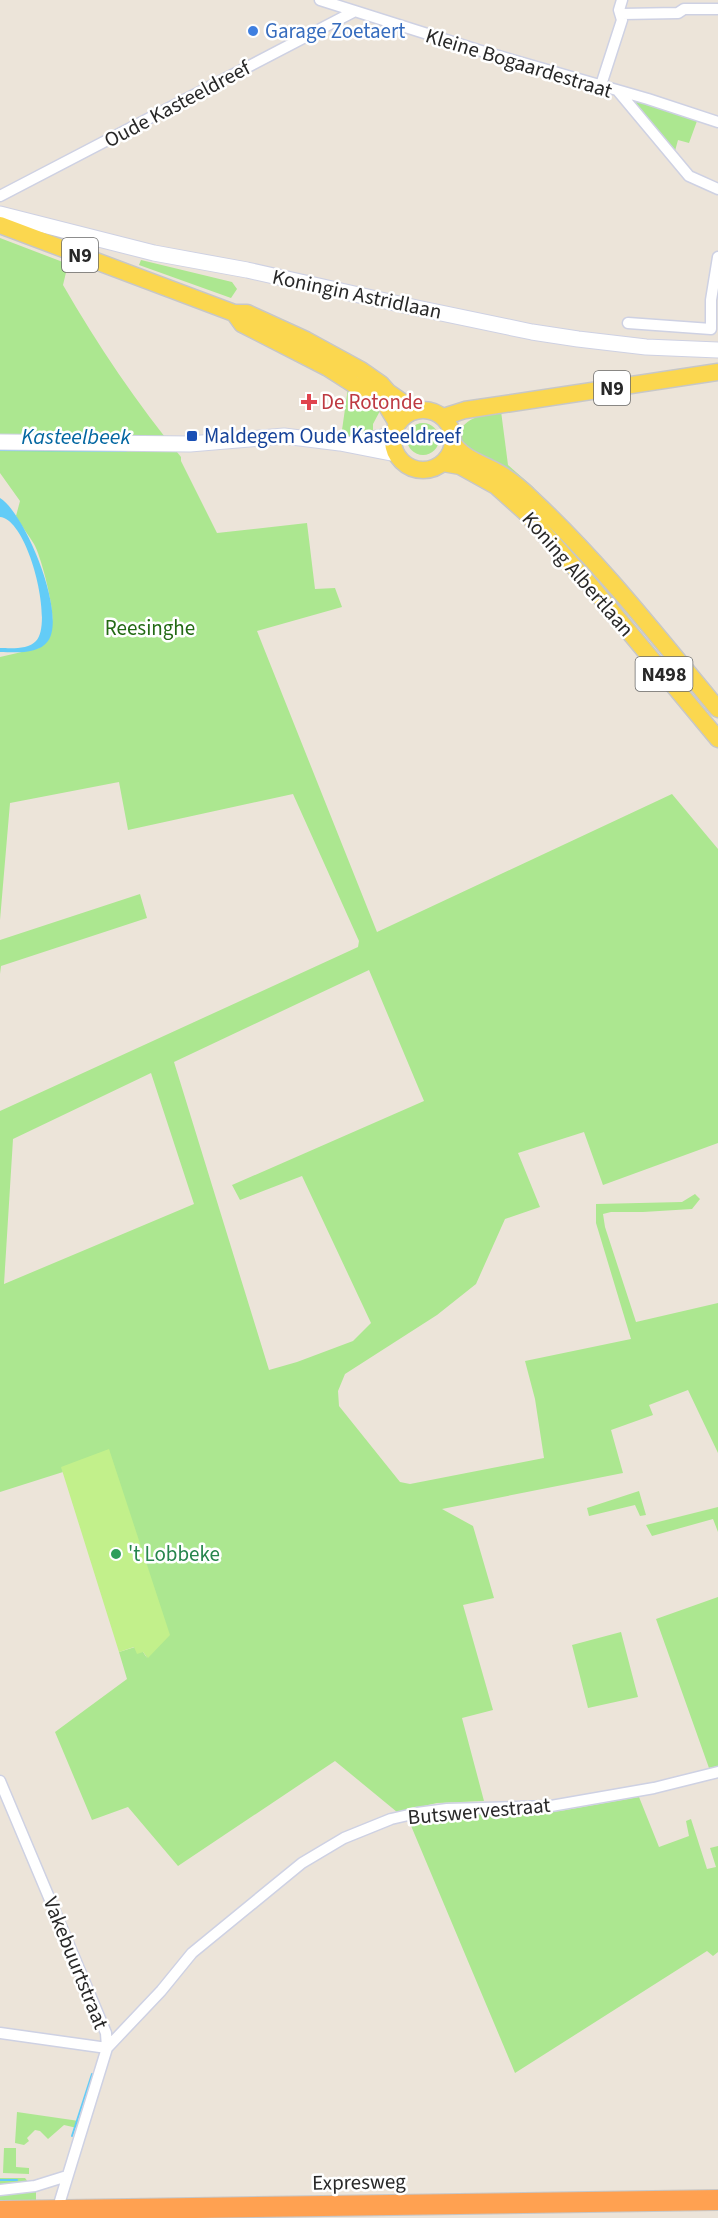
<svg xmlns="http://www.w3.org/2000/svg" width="718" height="2218" font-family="'Source Sans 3',sans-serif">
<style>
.green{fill:#ace790;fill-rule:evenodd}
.pitch{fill:#c2f08b}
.water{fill:#63ccf7}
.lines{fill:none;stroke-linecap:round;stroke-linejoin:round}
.stream{stroke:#63ccf7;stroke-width:2}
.street-casing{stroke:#ced1e3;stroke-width:13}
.secondary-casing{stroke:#ced1e3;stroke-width:17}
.primary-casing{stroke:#c7c7c7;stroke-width:19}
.highway-casing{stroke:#c7c7c7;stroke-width:22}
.street{stroke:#fff;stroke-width:10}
.secondary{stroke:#fff;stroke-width:15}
.primary{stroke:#fbd74f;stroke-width:16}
.highway{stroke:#ffa151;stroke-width:20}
.shop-dot{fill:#3f7fe0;stroke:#fff;stroke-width:2}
.health-dot{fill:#e0444e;stroke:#fff;stroke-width:2}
.transit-dot{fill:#1a4fb4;stroke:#fff;stroke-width:2}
.leisure-dot{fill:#2e9e5b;stroke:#fff;stroke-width:2}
.labels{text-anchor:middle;stroke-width:5;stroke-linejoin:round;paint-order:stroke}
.shield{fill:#fff;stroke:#686868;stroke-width:1.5}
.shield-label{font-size:20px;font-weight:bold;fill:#282828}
.shop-label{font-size:21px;fill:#366cbe;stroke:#fff;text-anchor:start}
.street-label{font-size:21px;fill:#282828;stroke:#fff}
.health-label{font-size:21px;fill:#be3a42;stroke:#fff;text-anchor:start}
.transit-label{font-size:21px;fill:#164399;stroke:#fff;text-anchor:start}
.park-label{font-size:21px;fill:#236a14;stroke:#fff}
.leisure-label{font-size:21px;fill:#27864d;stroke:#fff;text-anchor:start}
.water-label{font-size:22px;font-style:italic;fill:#0367a1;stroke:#fff}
</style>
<rect width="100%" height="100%" fill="#ece4d9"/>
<path class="green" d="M637,101L697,121L689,143L678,140L675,151L634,103Z
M0,238L68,264L63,285C97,344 138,405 181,457V461L217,533L307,523L315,589L335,588L342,607L257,631L377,932L672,794L718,849V1143L603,1185L584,1132L518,1153L540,1207L505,1219L476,1284L437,1315L345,1374L338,1391L339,1406L400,1482L410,1484L544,1458L535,1399L525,1361L631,1339L596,1223V1204L682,1202L695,1194L700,1199L692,1209L643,1212H611L603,1214L605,1227L636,1322L718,1303V1453L688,1390L649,1405L653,1415L611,1430L623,1473L442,1509L473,1526L494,1598L463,1605L493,1710L462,1718L484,1801L437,1803L397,1812L335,1761L178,1866L128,1807L92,1820L55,1732L127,1679L119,1652L135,1647L143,1652L147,1658L61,1467L63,1472L0,1492V1111L358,947L359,941L293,794L128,830L119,782L10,803L0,920V657L39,648C43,640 49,631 52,622C55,610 41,556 34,544C28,534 22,527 16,516L20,501L0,473ZM369,970L424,1101L232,1185L240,1200L302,1176L371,1323L353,1341L297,1362L269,1370L174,1062ZM151,1073L194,1204L4,1284L13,1139Z
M141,260L232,282L237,289L231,298L139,265Z
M348,388L381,409L373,424V433L351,437H341Z
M501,411L508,465L534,488L529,491L468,454L458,440C459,418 484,414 501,411Z
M407 439a16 16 0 1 1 32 0a16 16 0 1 1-32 0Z
M140,894L147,918L1,966L0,974V940Z
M639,1491L646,1515L640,1516L635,1505L589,1516L587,1508Z
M718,1507V1532L713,1519L652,1536L646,1525Z
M718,1597V1766L709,1768L656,1619Z
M621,1632L638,1697L588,1708L572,1645Z
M639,1797L659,1847L689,1836L686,1821L691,1819L707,1869L716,1867L710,1848L718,1846V1952L713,1956L707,1951L515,2073L409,1821L460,1813L527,1814L560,1811Z
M17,2112L79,2121L77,2128L64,2125L48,2139L40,2131L35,2130L27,2138L29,2141L24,2145L15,2143Z
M4,2148H16V2167L29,2168V2174L3,2173Z
M0,2178H25L36,2192V2200L0,2202Z"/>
<path class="pitch" d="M109,1449L170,1635L148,1658L143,1652L137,1654L134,1647L119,1652L61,1467Z"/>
<path class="water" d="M0,498C25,513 67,615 48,641C38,655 15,652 0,652V648C10,648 28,650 36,641C54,623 28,519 0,517Z"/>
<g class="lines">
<path class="stream" d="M0,450L126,451
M72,2136L92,2074
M0,2180H17"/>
<g class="street-casing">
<path id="street" d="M320,0L478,50L648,99L718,122
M622,14L678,13L684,9H718
M601,85L622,20L619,10L622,0
M618,91L689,176L718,189
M0,196L355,11
M628,323L711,329V300L718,257
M0,1781L106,2033L107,2048L56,2214
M0,2033L107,2048
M107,2048L161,1991L192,1953L302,1863L344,1838L391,1819L417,1813L447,1809L551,1806L654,1788L718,1772
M0,2190L35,2186L67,2176"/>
</g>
<g class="secondary-casing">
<path id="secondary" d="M0,214L154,253L247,270L417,308L532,332L578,339L646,347L718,350
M0,442L190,444L284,436L340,443L396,454
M355,442L382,437L393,433"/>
</g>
<g class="primary-casing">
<path id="primary" d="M0,225L234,313H247L306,340L361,370L381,384L388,392L414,410
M234,313L242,324L328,368L386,405L397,423
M393 440a30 30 0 1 1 60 0a30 30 0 1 1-60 0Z
M443,417L465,410L718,372
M453,443C463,459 484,464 499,473C511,480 522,489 532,499C600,562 658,637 718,709
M443,463L460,466L496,486L525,512L591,586L718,739"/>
</g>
<g class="highway-casing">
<path id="highway" d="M0,2211L718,2200"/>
</g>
<use href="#street" class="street"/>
<use href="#secondary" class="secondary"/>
<use href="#primary" class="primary"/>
<use href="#highway" class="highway"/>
</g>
<circle class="shop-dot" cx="253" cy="31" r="6"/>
<path class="health-dot" d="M306 393h6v6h6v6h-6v6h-6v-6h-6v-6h6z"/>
<rect class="transit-dot" x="186" y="430" width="12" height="12" rx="3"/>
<circle class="leisure-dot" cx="116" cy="1554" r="6"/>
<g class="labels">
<g class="shield">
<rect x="62" y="238" width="36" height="34" rx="4.5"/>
<rect x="594" y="371" width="36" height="34" rx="4.5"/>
<rect x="635.5" y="657" width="57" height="34" rx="4.5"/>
</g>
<g class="shield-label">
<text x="80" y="262">N9</text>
<text x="612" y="395">N9</text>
<text x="664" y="681">N498</text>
</g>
<g class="shop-label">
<text x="265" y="38">Garage Zoetaert</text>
</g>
<g class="street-label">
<text transform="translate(519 63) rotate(17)" y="7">Kleine Bogaardestraat</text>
<text transform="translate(177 104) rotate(-28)" y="7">Oude Kasteeldreef</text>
<text transform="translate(357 294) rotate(12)" y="7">Koningin Astridlaan</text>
<text transform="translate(578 574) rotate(49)" y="7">Koning Albertlaan</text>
<text transform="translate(479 1811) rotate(-5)" y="7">Butswervestraat</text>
<text transform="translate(76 1963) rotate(68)" y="7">Vakebuurtstraat</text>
<text transform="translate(359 2182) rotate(-1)" y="7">Expresweg</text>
</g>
<g class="health-label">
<text x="321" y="409">De Rotonde</text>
</g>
<g class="transit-label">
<text x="204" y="443">Maldegem Oude Kasteeldreef</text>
</g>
<g class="park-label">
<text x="150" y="635">Reesinghe</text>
</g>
<g class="leisure-label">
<text x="128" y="1561">'t Lobbeke</text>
</g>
<g class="water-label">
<text x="76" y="444">Kasteelbeek</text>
</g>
</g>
</svg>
